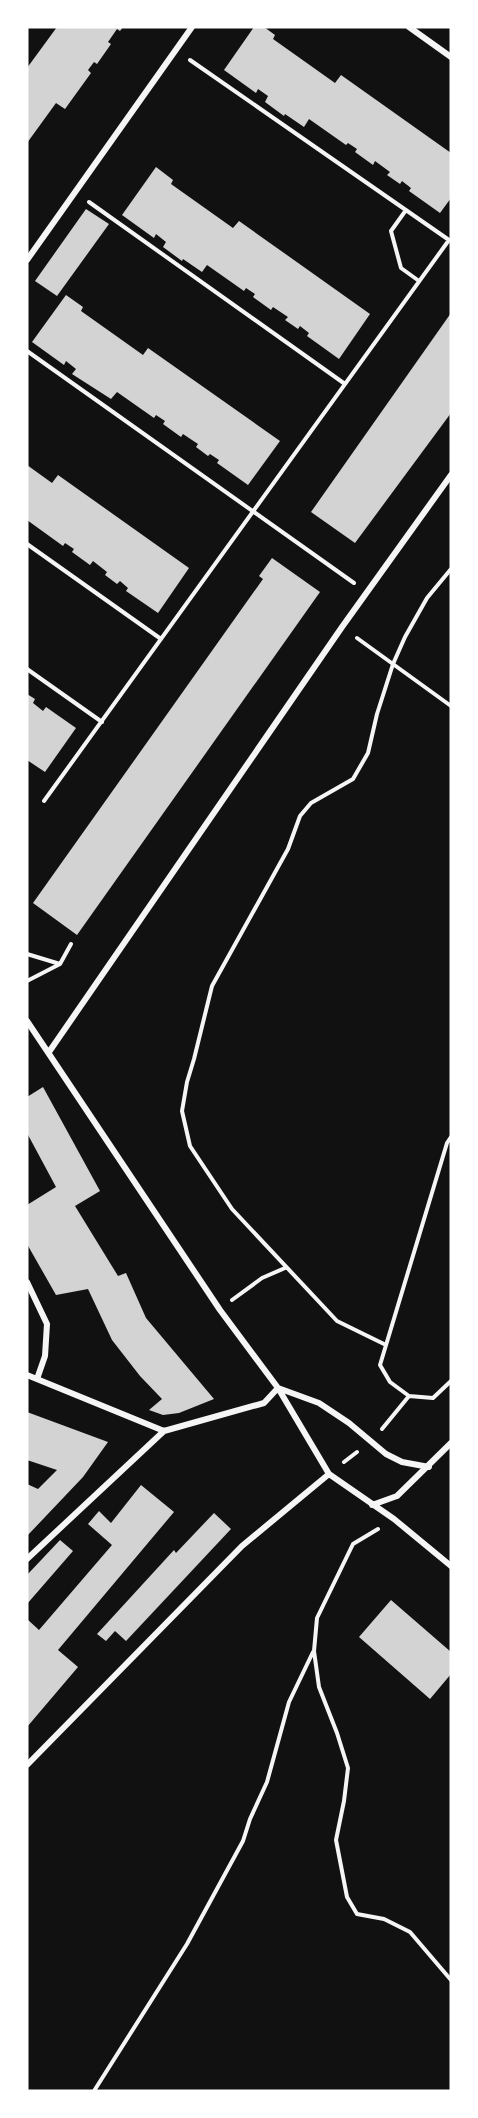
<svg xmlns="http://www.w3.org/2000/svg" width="478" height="2118" font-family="Poppins,sans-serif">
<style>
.building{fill:#d3d3d3}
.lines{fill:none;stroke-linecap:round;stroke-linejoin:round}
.path{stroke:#f5f5f5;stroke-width:4}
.minor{stroke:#f5f5f5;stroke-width:6}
</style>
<rect width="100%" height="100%" fill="#111"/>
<path class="building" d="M57,27H123L120,31L117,29L108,42L111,44L97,64L94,62L88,70L91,73L65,109L56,103L27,143V68Z
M254,27H264L275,35L273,39L335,83L341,75L451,153V198L440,213L409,191L411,188L402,181L400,184L387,175L390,172L375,161L373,165L355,152L357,149L348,143L346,145L309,119L304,127L285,114L284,116L265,102L268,96L258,89L256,93L224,70Z
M156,167L173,180L171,184L233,228L239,221L370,314L339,359L307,336L309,333L300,326L298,329L285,320L288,317L273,307L271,310L253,297L255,294L246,288L244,291L207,265L202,272L183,259L182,261L163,247L166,242L156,234L154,238L122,215Z
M86,209L109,224L57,296L35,281Z
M66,295L83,307L81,311L143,355L148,348L280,441L248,485L217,463L219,460L210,454L208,456L196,447L198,444L183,434L181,437L163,424L165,421L156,415L154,418L117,392L111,399L72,374L76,369L66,361L64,365L32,342Z
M451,313V413L355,543L311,512Z
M27,465L52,483L58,475L189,568L158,613L126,591L128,588L120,581L117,584L105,575L107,572L93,561L90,565L72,552L74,549L65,543L63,546L27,520Z
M272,558L320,592L77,935L33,903L263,579L259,576Z
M27,694L35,699L33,703L43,711L46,707L76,728L45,772L27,760Z
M43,1087L100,1191L75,1206L118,1276L126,1273L146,1318L214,1399L179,1413L163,1415L149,1410L162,1399L140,1376L112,1340L88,1289L56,1295L27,1244V1205L56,1187L27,1133V1097Z
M27,1412L108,1442L83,1477L27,1536V1484L38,1489L57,1470L27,1460Z
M141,1485L174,1512L58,1650L78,1667L27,1727V1619L39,1630L112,1545L88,1524L99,1511L111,1523Z
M214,1513L231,1529L126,1641L115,1631L106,1641L97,1634L174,1550L176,1553Z
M60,1540L73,1551L27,1604V1575Z
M391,1600L451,1652V1674L430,1699L359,1637Z"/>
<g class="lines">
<path class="path" d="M190,60L449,240
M89,202L345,384
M406,210L391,231L401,268L419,281
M27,351L354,583
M27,544L161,639
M357,638L451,706
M27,669L102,722
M44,801L449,240
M27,954L60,964
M27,981L60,964L71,944
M232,1300L262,1278L285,1268
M386,1345L337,1321L232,1209L190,1146L182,1111L187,1082L194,1059L212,986L288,849L300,816L311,803L353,779L368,753L377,714L393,664L405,637L427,598L451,569
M409,1396L433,1398L451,1381
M382,1429L409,1396L390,1382L380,1365L447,1143L451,1137
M344,1462L357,1452
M378,1529L353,1544L317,1618L314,1651L319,1687L337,1733L348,1768L344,1801L336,1840L347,1897L357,1914L384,1919L410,1932L451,1980
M94,2091L187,1944L243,1841L250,1819L267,1782L289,1702L313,1652"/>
<path class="minor" d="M409,27L451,57
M27,260L192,27
M27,1021L220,1310L278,1388L329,1474L394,1519L451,1566
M49,1052L342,627L451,475
M27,1282L47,1324L45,1356L37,1379
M27,1375L164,1431L264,1403L278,1388
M278,1388L319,1403L349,1423L386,1454L402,1462L429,1467
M372,1505L397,1496L451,1443
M27,1559L164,1431
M27,1765L242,1546L329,1474"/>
</g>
<rect width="478" height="2118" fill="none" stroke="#ffffff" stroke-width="57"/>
</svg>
